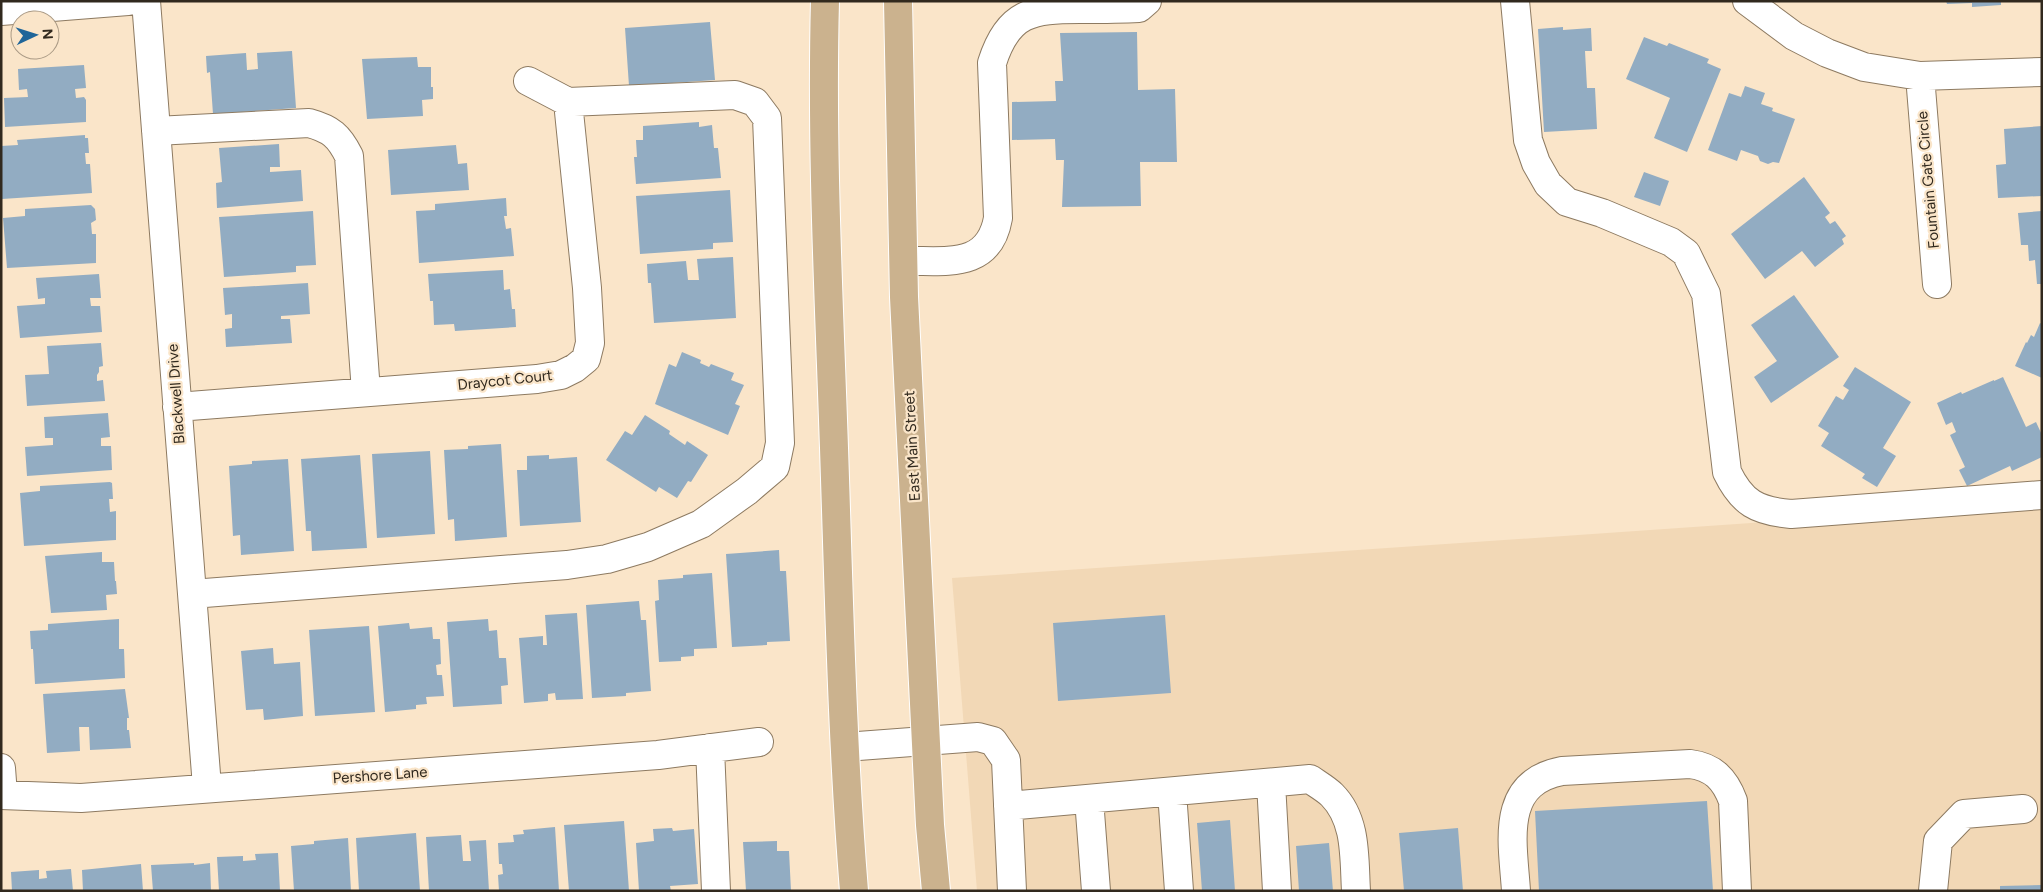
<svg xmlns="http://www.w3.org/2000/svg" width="2043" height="892" font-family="Figtree,sans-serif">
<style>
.built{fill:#f2d8b6}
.building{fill:#92acc2}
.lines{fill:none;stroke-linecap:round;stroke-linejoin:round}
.minor-casing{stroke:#8d7a61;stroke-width:30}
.major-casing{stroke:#fff;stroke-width:30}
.minor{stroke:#fff;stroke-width:28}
.major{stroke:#cbb28e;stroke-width:28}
.labels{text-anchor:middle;stroke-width:4.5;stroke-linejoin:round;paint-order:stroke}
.street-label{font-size:15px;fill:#31291e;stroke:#fae5c9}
</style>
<rect width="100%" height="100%" fill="#fae5c9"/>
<path class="built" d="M2042,503V891H977L952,578Z"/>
<path class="building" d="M1946,1H2001V5L1972,7V3L1947,4Z
M710,22L715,80L629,86L625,28Z
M1563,27V30L1591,28L1592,51H1585L1587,88H1595L1597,129L1544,132L1538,29Z
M1137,32L1138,90L1175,89L1177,162H1140L1141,206L1062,207L1064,160H1056L1055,139L1012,140V102L1056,101L1055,81H1063L1060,33Z
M1644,37L1667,46L1669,43L1709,59L1707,63L1721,69L1687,152L1654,138L1670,98L1626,79Z
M292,51L296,108L213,114L210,72L207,73L206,56L246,53L247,70L258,69L257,53Z
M417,57L418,67H431V87H433V99L422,100L423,116L367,119L362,59Z
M84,65L86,88L75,89L76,98L84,97L86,100V122L5,127L4,98L28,97L27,89L19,90L18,69Z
M1745,86L1765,93L1761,104L1773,108L1772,111L1795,119L1779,163L1773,162L1768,164L1760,161L1758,156L1741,150L1737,161L1708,150L1729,93L1741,97Z
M699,122V127L712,125L714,148H718L721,178L636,184L634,157H637L636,140H643V126Z
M2042,126V196L1998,198L1996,165L2006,164L2004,129Z
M85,135V138H88L89,153H85L86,164H90L92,193L2,199L1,146L18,145L17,140Z
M279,144L280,167H270V172L301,170L303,201L217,208L216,183L222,182L219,148Z
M456,145L458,164L467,163L469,190L391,195L388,150Z
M1644,172L1669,181L1660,206L1634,197Z
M1804,177L1830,213L1825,217L1830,224L1835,221L1846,236L1842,239L1844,244L1815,267L1802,251L1765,279L1731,234Z
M730,190L733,242L713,243V249L640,254L636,196Z
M506,198L507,216H504L506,229L511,228L514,256L419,263L416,211L435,210V204Z
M91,205L95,209L96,220L91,223L92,234H96V263L7,268L3,218L25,216V209Z
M313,211L316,265L296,266V272L224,277L219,217Z
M2042,211V284H2037L2035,260L2029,261L2028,245H2021L2018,213Z
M733,257L736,318L654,323L651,283H648L647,264L686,261L688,280H699L697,259Z
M503,270L504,290L510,289L512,309H515L516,327L455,331L454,324L434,325L433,301H430L428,274Z
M99,274L101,298H90L91,306H100L102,332L20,338L17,306L45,304V298L38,299L36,278Z
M308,283L310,314L281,316V319H290L292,343L226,347L225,329L232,328V314L225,315L223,288Z
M1794,295L1839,357L1771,403L1754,377L1777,361L1751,325Z
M2040,323L2042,324V378L2015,366L2026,342L2027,343L2031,335L2034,337Z
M101,343L103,366L99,367V372L97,375V381L103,380L105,401L27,406L25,375L49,374L47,346Z
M682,352L701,360L700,363L709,367L711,364L734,373L731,380L744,385L735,404L740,406L728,435L655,404L669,364L676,367Z
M1855,367L1911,402L1883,448L1896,456L1877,487L1862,478L1865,474L1821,446L1829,433L1818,426L1836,396L1843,400L1849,390L1843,386Z
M2003,377L2026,427L2036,422L2042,435V457L2012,471L2010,466L1967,486L1959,470L1965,467L1950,435L1956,432L1952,422L1946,425L1937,403L1961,392L1962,394L1994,380V381Z
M108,413L110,437L101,438V446H111L112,470L27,476L25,447L53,445V438H45L44,417Z
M645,415L670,431L669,434L685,445L687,441L708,455L691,482L688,481L677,498L659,487L656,492L606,460L625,431L632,435Z
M501,444L507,537L455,541L454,519L448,520L444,450L468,449V446Z
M430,451L435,534L377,538L372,454Z
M360,455L367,548L312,551L311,531H306L301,459Z
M549,455V459L577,457L581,522L520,526L517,470H527V456Z
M288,459L294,551L241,555L240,535L233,536L229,466L252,464V461Z
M110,482L112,483L113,499H109L110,512L116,511V540L24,546L20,493L40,491V486Z
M779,550L780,571H786L790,641L767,642V645L732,647L726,554Z
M102,552V562H114L115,581H116L117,594L106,595L107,610L51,613L45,556Z
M712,573L717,648L694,649V656L681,657V661L659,662L655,601L659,600L658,580L683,578V575Z
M639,601L641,620H646L651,691L626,693V696L592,698L586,605Z
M577,613L583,699L556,700L555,693L548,694V701L524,703L519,638L543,636V645H547L545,615Z
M1165,615L1171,693L1058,701L1053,623Z
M119,619V649H124L125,678L35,684L33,649H31L30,631L48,630V624Z
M488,619L489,631L497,630L499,658H506L508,685L501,686L502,704L453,707L447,622Z
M409,623L410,629L432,627L433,639H440L441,664L436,665L437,675H442L444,696L426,697L427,704L416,705V709L385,712L378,626Z
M369,626L375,712L315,716L309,630Z
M273,648L274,664L300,662L303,716L264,720L263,709L246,710L241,651Z
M125,689L129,718H127V730H129L131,748L90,750L89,727H79L80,751L47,753L43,694Z
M1707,801L1713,891H1539L1535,811Z
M1230,820L1235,891H1202L1197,823Z
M624,821L629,891H569L564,825Z
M555,827L559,891H499L498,875L503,874L502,864H499L498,843L514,842L513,835L524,834L523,830Z
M672,828L673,831L694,829L698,884L670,886L671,891H639L636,843L654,841L653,829Z
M1458,828L1463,891H1404L1399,833Z
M416,833L420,891H359L356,838Z
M461,835L463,861H471L469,841L486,840L489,891H429L426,837Z
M348,838L351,891H294L291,846L314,844V841Z
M777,841V851H789L791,891H746L743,842Z
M1329,843L1333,891H1299L1296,846Z
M278,853L280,891H219L217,857L243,856V861L256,860L255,854Z
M194,863V865L210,863L211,891H153L151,865Z
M141,864L143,891H83L82,870Z
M71,869L73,891H12L11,872L39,870V879L47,878L46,871Z
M2042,885V891H2000V886Z"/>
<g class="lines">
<g class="minor-casing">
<path id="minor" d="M146,1L207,787
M1515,1L1528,140L1536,163L1548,184L1567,202L1602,213L1671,242L1686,253L1706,294L1727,472C1742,503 1757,511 1791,514L2042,495
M1747,1L1794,36L1827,53L1864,67L1920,76L2042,72
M1,11L128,1
M1920,76L1937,284
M156,131L309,123C331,129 339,136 349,156L366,392
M904,261C945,260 989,270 998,218L992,63C1008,12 1032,9 1080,9C1100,9 1119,9 1139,8L1147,1
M177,407L537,379L561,375L575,368L586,359L590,343L587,288L568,102L528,81
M192,594L567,565L607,559L648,547L701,524L747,491L775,467L780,443L767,118L755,102L735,95L568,102
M845,747L978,737L993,741L1006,760L1012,891
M710,748L716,891
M1,768L3,795
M1271,783L1277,891
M1172,792L1179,891
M1,795L81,798L658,755L759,742
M1089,799L1096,891
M1008,806L1310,779C1317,784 1326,789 1332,795C1357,820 1354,858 1356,891
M1516,891C1513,843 1499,783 1562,771L1690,764C1713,767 1725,779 1733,801L1737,891
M1933,891L1938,841L1964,814L2023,809"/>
</g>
<g class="major-casing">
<path id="major" d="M825,1C821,150 829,300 834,448C839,596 842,744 854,891
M898,1L904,297L930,825L936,891"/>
</g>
<use href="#minor" class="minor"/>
<use href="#major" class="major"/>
</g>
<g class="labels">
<g class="street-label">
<text transform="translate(1928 180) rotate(-95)" y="5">Fountain Gate Circle</text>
<text transform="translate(505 380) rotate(-6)" y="5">Draycot Court</text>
<text transform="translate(176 394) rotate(-94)" y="5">Blackwell Drive</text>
<text transform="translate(912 446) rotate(-93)" y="5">East Main Street</text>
<text transform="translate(380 775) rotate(-4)" y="5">Pershore Lane</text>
</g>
</g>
<rect width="2043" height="892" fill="none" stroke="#31291e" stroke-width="5"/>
<g transform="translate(35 35) rotate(86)"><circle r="24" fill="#fae5c9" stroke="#aa9a85"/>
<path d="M0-4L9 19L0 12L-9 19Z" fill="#1f6599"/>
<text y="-8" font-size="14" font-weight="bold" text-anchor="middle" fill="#31291e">N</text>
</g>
</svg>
